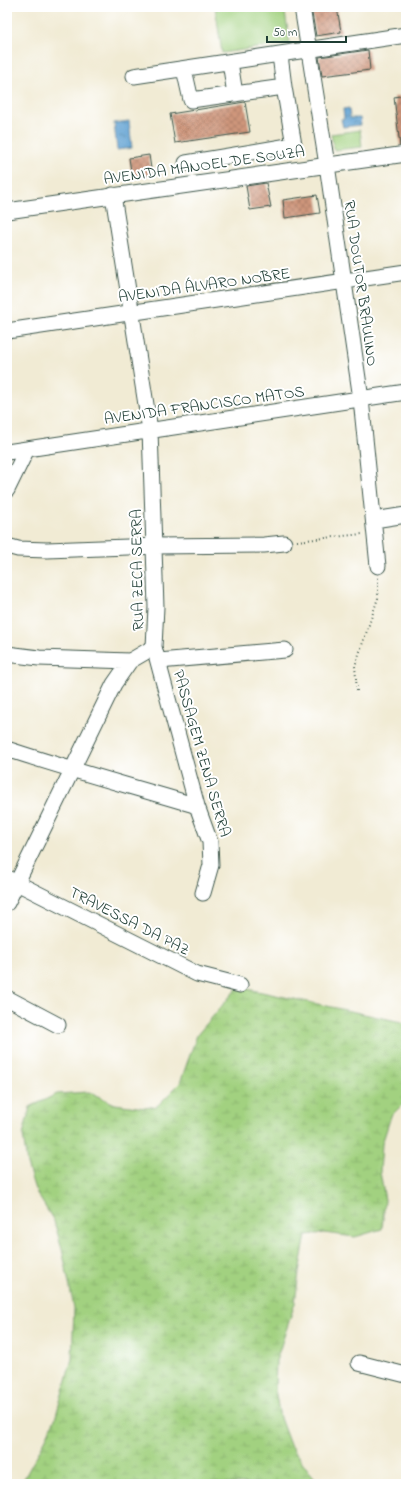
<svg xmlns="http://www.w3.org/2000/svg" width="413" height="1491" font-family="'Indie Flower',sans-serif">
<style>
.green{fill:#a2d180;stroke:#60875a}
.wetland{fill:url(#wetland-marsh);stroke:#60875a}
.water{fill:url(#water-ripples);stroke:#3e6e82}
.building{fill:url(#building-cross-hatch)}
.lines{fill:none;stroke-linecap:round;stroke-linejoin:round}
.minor-casing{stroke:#3e574c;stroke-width:17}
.path{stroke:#3e574c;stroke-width:2;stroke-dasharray:1 3;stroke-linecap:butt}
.minor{stroke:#fff;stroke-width:15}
.labels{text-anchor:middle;stroke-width:4;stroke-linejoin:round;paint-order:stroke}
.street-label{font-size:16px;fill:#1f3d34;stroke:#fff}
</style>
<defs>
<pattern id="wetland-marsh" width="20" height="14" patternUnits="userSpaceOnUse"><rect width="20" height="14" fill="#a2d180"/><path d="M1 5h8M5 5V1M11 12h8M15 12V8" fill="none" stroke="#8bb46f"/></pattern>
<pattern id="water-ripples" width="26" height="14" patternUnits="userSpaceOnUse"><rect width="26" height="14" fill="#5ea0d1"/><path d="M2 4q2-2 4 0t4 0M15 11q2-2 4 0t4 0" fill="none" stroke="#4d84aa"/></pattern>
<pattern id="building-cross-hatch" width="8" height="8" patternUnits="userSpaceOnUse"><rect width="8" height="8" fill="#cf967c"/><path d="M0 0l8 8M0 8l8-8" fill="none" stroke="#a77c66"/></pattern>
</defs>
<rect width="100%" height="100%" fill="#fff"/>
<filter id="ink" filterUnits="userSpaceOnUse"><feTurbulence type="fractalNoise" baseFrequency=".025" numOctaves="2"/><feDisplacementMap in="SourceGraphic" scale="8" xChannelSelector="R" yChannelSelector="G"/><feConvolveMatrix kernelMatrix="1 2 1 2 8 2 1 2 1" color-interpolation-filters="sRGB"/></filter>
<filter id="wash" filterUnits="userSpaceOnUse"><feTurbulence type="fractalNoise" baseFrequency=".012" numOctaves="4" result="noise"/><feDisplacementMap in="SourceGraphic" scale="16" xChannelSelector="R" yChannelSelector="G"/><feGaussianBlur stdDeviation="0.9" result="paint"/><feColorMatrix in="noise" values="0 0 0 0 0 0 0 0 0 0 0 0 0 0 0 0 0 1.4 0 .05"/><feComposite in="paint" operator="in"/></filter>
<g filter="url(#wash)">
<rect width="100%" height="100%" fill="#f1ebd4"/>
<path class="green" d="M215,7H284L290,43L222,53Z
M360,130L362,147L334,150L331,134Z"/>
<path class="wetland" d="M238,987L406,1023V1101L391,1116L382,1144L380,1172L385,1200L382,1229L355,1237L324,1233L306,1235L299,1272L295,1303L276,1361L275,1389L280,1418L290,1445L308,1470L320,1484H21L41,1448L55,1419L72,1359L74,1308L62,1249L54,1221L35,1190L27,1164L23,1135L30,1107L57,1094L89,1092L115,1104L145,1108L157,1106L180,1083L197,1035Z"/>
<path class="water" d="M349,108L350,118H360L361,125L343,127L341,119H344L343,109Z
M129,121L132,148L117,150L114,123Z"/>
<g id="blocks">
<path class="building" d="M316,7H337L341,32L316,36L311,8Z
M368,50L370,70L322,76L319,57Z
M406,95V145L400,146L394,97Z
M245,102L250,132L175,143L170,114Z
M149,155L152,175L132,178L129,158Z
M266,183L271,207L250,210L246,186Z
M317,195L320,213L285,218L283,200Z"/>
</g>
</g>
<g filter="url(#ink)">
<use href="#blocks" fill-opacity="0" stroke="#3e574c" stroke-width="1"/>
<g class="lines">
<g class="minor-casing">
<path id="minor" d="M302,7L327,165L361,399L378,566
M230,62L235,94
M184,69L191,100L284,87L280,55
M134,76L406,35
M186,163L294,145L284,87
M7,211L406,154
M7,331L406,272
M7,452L406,392
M7,490L27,449
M374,520L406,515
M7,546L18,549L47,550L155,546L264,545L284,543
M154,647L197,806L210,842L211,865L203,893
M7,654L39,658L130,661
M159,661L285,650
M7,749C70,770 134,787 197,806
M7,878L197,974L240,985
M7,903L114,684L130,661L154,647L156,607L150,430L113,195
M7,998L58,1025
M359,1363L406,1375"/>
</g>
<path class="path" d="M297,541L362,534
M357,691L355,666L378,598V577"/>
<use href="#minor" class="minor"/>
</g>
</g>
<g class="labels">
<g class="street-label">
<text transform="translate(204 164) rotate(-8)" y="6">AVENIDA MANOEL DE SOUZA</text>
<text transform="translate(362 283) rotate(82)" y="6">RUA DOUTOR BRAULINO</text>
<text transform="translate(204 284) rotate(-8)" y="6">AVENIDA ÁLVARO NOBRE</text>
<text transform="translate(204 404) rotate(-8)" y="6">AVENIDA FRANCISCO MATOS</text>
<text transform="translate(136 570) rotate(-91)" y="6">RUA ZECA SERRA</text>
<text transform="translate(203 753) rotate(74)" y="6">PASSAGEM ZENA SERRA</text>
<text transform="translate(130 920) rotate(27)" y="6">TRAVESSA DA PAZ</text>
</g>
</g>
<rect width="413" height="1491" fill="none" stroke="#fff" stroke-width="24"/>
<path d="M267 36v6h79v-6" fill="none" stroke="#1f3d34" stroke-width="2"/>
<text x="273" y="36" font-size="12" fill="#1f3d34" stroke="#ffffff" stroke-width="3" paint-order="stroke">50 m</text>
</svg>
